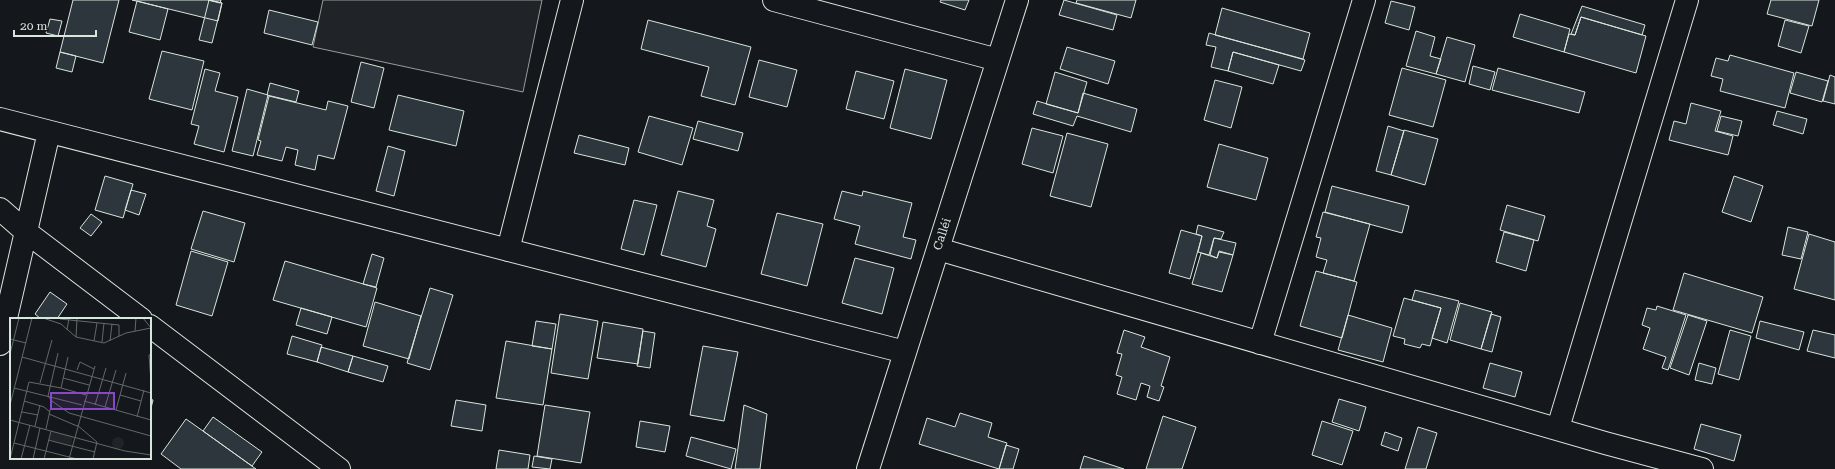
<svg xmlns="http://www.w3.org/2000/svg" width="1835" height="469" font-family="'Roboto Serif',serif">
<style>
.grass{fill:#202428;stroke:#939e99}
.building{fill:#2c363c;stroke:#d8e6dc}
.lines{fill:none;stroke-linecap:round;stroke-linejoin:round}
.minor-casing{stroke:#d8e6dc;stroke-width:24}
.minor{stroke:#14181c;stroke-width:22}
.labels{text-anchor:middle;stroke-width:3;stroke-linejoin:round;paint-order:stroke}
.street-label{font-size:12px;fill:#d8e6dc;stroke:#14181c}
.inset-road{fill:none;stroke:#626a69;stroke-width:1}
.view{fill:#8948c3;fill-opacity:0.15;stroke:#8948c3;stroke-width:2}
.inset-edge{fill:none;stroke:#d8e6dc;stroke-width:2}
</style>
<rect width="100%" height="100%" fill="#14181c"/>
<path class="grass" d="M323,0H542L523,92L313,47Z"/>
<path class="building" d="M73,0H119L103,63L60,52Z
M132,0H208L222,3L218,21Z
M208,0H221L220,3Z
M209,0L222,3L212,43L199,40Z
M941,0H969L965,10L940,2Z
M1064,0L1117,15L1113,30L1059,15Z
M1077,0H1136L1131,18L1076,3Z
M1771,0H1819L1812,26L1767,14Z
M137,1L168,9L160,40L129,32Z
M1391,1L1415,7L1409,30L1385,23Z
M1582,6L1645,25L1642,35L1581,17L1575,35L1571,34Z
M1222,8L1310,33L1303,59L1215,35Z
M269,10L318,22L312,45L264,33Z
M1520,14L1570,29L1564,52L1513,37Z
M1581,17L1646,36L1636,73L1564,52L1569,34L1575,35Z
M50,19L62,21L58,36L46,33Z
M648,20L751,47L735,105L701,96L709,67L641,49Z
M1785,20L1809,26L1801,53L1778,46Z
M1416,31L1435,37L1430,56L1441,59L1436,74L1406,66Z
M1209,33L1305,60L1301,71L1233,52L1228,71L1211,67L1216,47L1206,45Z
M1447,37L1475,45L1465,82L1436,74Z
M1067,47L1115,61L1108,84L1060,69Z
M162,51L204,61L192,110L149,99Z
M60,52L76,56L72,72L56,68Z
M1233,52L1279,65L1273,84L1228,71Z
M1730,55L1794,73L1785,108L1720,91L1723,79L1711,76L1716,58L1728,61Z
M759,60L797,70L787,107L749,97Z
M361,62L384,68L374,108L351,102Z
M1473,66L1495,72L1490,90L1469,84Z
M1402,68L1446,80L1433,127L1389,115Z
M1498,68L1585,92L1579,113L1492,90Z
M205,69L220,73L215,91L238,97L224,152L194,144L199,126L191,124Z
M905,69L947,80L931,139L890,128Z
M856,71L894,81L884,119L846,109Z
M1055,72L1087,82L1078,113L1046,104Z
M1796,72L1828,81L1822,102L1790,93Z
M1830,75L1835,77V104L1823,101Z
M1215,80L1242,87L1231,128L1204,120Z
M270,83L299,91L296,102L267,95Z
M247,89L268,95L253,156L232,151Z
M1083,93L1137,109L1131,132L1077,116L1073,126L1033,114L1037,101L1078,113Z
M398,95L464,111L456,146L389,130Z
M269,96L326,110L328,101L348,106L334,159L318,155L315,170L295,165L298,150L286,147L282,161L257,155L261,141L258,140Z
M1691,103L1721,111L1715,131L1733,136L1728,155L1669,140L1674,121L1686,124Z
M1777,111L1807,119L1803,134L1773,125Z
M649,116L693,128L682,165L638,152Z
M1721,116L1742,121L1738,136L1717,131Z
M698,121L743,133L738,151L693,139Z
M1388,126L1404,131L1391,175L1376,171Z
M1032,128L1063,136L1053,173L1022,164Z
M1404,130L1438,139L1425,185L1391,175Z
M1067,133L1108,144L1091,207L1050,196Z
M579,135L629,148L625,165L574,153Z
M1219,144L1268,158L1256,200L1207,187Z
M388,146L405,151L394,196L376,191Z
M105,176L133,184L123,218L95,210Z
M1734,176L1763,186L1751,222L1722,212Z
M1332,186L1409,206L1402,233L1325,212Z
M131,190L146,194L139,215L125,210Z
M678,191L714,200L707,226L716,229L706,267L661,255Z
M842,191L862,196L863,191L912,203L903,237L916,240L911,259L855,244L860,226L834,219Z
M634,200L657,205L644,255L621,249Z
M1507,205L1545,216L1538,241L1500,230Z
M203,211L245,223L234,262L191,249Z
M1323,212L1370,224L1354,281L1323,273L1327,260L1316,257L1321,238L1316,237Z
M777,213L823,224L807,286L761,274Z
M91,214L102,222L91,236L80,228Z
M1198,225L1224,232L1221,239L1214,238L1209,255L1198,252L1202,236L1196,234Z
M1788,227L1808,232L1801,259L1782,255Z
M1181,230L1202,236L1190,279L1169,273Z
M1504,232L1534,240L1526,271L1496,262Z
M1809,234L1835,242V300L1794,289Z
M1214,238L1236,243L1233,255L1219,251L1217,258L1210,255Z
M191,251L228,262L212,316L176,305Z
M1219,252L1233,255L1222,292L1192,284L1201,253L1217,258Z
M372,254L384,258L376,287L363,284Z
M855,258L894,268L882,314L842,303Z
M285,261L377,288L366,327L273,300Z
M1316,271L1357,282L1342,338L1300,326Z
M1684,273L1763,297L1752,333L1673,310Z
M430,288L453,295L430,370L407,363Z
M1415,290L1459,301L1447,343L1432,338L1441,308L1412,300Z
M50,292L67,304L57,319H41L35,314Z
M1404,298L1441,308L1430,346L1422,344L1420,348L1404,344L1405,339L1393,336Z
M375,302L421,316L409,359L363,346Z
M1460,303L1492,312L1481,349L1450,340Z
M1657,306L1686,315L1668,370L1662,368L1666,357L1643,349L1650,328L1642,325L1647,308L1656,310Z
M301,308L332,317L327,334L296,325Z
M560,314L598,321L588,379L551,373Z
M1491,314L1501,317L1492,352L1481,349Z
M1348,315L1392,328L1383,362L1338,350Z
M1688,315L1707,321L1689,375L1670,368Z
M536,321L556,324L552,349L532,346Z
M1760,321L1804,332L1799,350L1756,338Z
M603,322L643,329L638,364L597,358Z
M1124,330L1145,337L1141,347L1170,357L1161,386L1164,387L1159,401L1147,397L1150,386L1141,383L1136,400L1117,394L1122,377L1116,375L1122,354L1117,353Z
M1730,330L1751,336L1739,380L1718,374Z
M1813,330L1835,335V358L1807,351Z
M643,331L655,333L650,368L637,366Z
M292,336L322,345L317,362L287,354Z
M506,341L552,349L543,405L496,398Z
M703,346L738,352L724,421L690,415Z
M321,347L353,356L348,372L317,362Z
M353,356L388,366L383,382L348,372Z
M1490,363L1522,372L1515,397L1483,388Z
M1699,363L1716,368L1712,384L1695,380Z
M150,399L153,400L150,412Z
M1339,399L1366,407L1359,431L1332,422Z
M456,400L486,405L482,431L451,426Z
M545,405L590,412L581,463L537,456Z
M744,405L767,414L760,469H735Z
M960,413L992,423L988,437L1007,443L999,469L919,444L927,418L955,427Z
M1163,416L1196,427L1182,469H1146Z
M213,417L262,452L252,466L203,431Z
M186,419L203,431L256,469H181L161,454Z
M640,421L670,426L665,452L636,447Z
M1322,421L1353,431L1342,465L1312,455Z
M1701,424L1741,435L1734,461L1694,449Z
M1418,427L1437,433L1426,469H1405Z
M1385,432L1402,438L1398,451L1381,445Z
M691,437L736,449L731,469L686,456Z
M1006,445L1019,449L1013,469H999Z
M499,450L530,455L528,469H496Z
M534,456L552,459L550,469L532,467Z
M1084,456L1124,469H1080Z"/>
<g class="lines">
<g class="minor-casing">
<path id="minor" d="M774,0L998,60
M0,119L905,352
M0,209L25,231L141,319
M938,249L1605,443L1702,469
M508,250L572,0
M150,326L339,469
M1260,343L1364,0
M0,344L49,132
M1558,428L1687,0
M868,469L1017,0"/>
</g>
<use href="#minor" class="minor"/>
</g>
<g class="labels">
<g class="street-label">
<text transform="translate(942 234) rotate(-72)" y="4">Calle´i</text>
</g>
</g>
<g transform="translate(10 318)">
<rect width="141" height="141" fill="#14181c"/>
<path d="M102 125a6 6 0 1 1 12 0a6 6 0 1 1-12 0Z" fill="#202428"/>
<path d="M42,113L63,118L61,127L39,122Z" fill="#202428"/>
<path class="inset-road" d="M33,0L51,6L66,19L94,25L116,15L141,10M133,0L141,10M50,1L109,7V18M57,12L59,0M125,13L126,0M66,19L67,0M0,21L16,25M84,23L87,5M100,23L102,6M92,24L94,5M48,35L38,78L42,83L59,95L141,118M0,36L9,0M141,36L139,37L141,64M12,39L141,75M67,52L70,44L84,51M53,60L79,67M30,65L42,22M4,70L72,87M51,70L76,77M110,77L131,83M14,83L34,89L40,94M74,83L141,102M0,87L22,0M85,87L96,50M95,89L106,52M106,92L116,55M12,94L28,97M39,96L67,108M127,99L134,72M0,102L115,133L141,137M67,107L87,124M25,108L30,87M36,111L42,83M38,122L85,134M4,125L67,141M0,141L19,64L51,70L58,39M11,141L20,107M23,141L30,110M34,141L41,113M59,141L85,48M83,141L87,124"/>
<path class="view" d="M41,75H104V91H41Z"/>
<rect width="141" height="141" class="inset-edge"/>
</g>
<path d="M14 30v6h82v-6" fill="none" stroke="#d8e6dc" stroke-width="2"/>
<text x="20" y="30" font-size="12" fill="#d8e6dc" stroke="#14181c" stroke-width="3" paint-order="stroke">20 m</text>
</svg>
